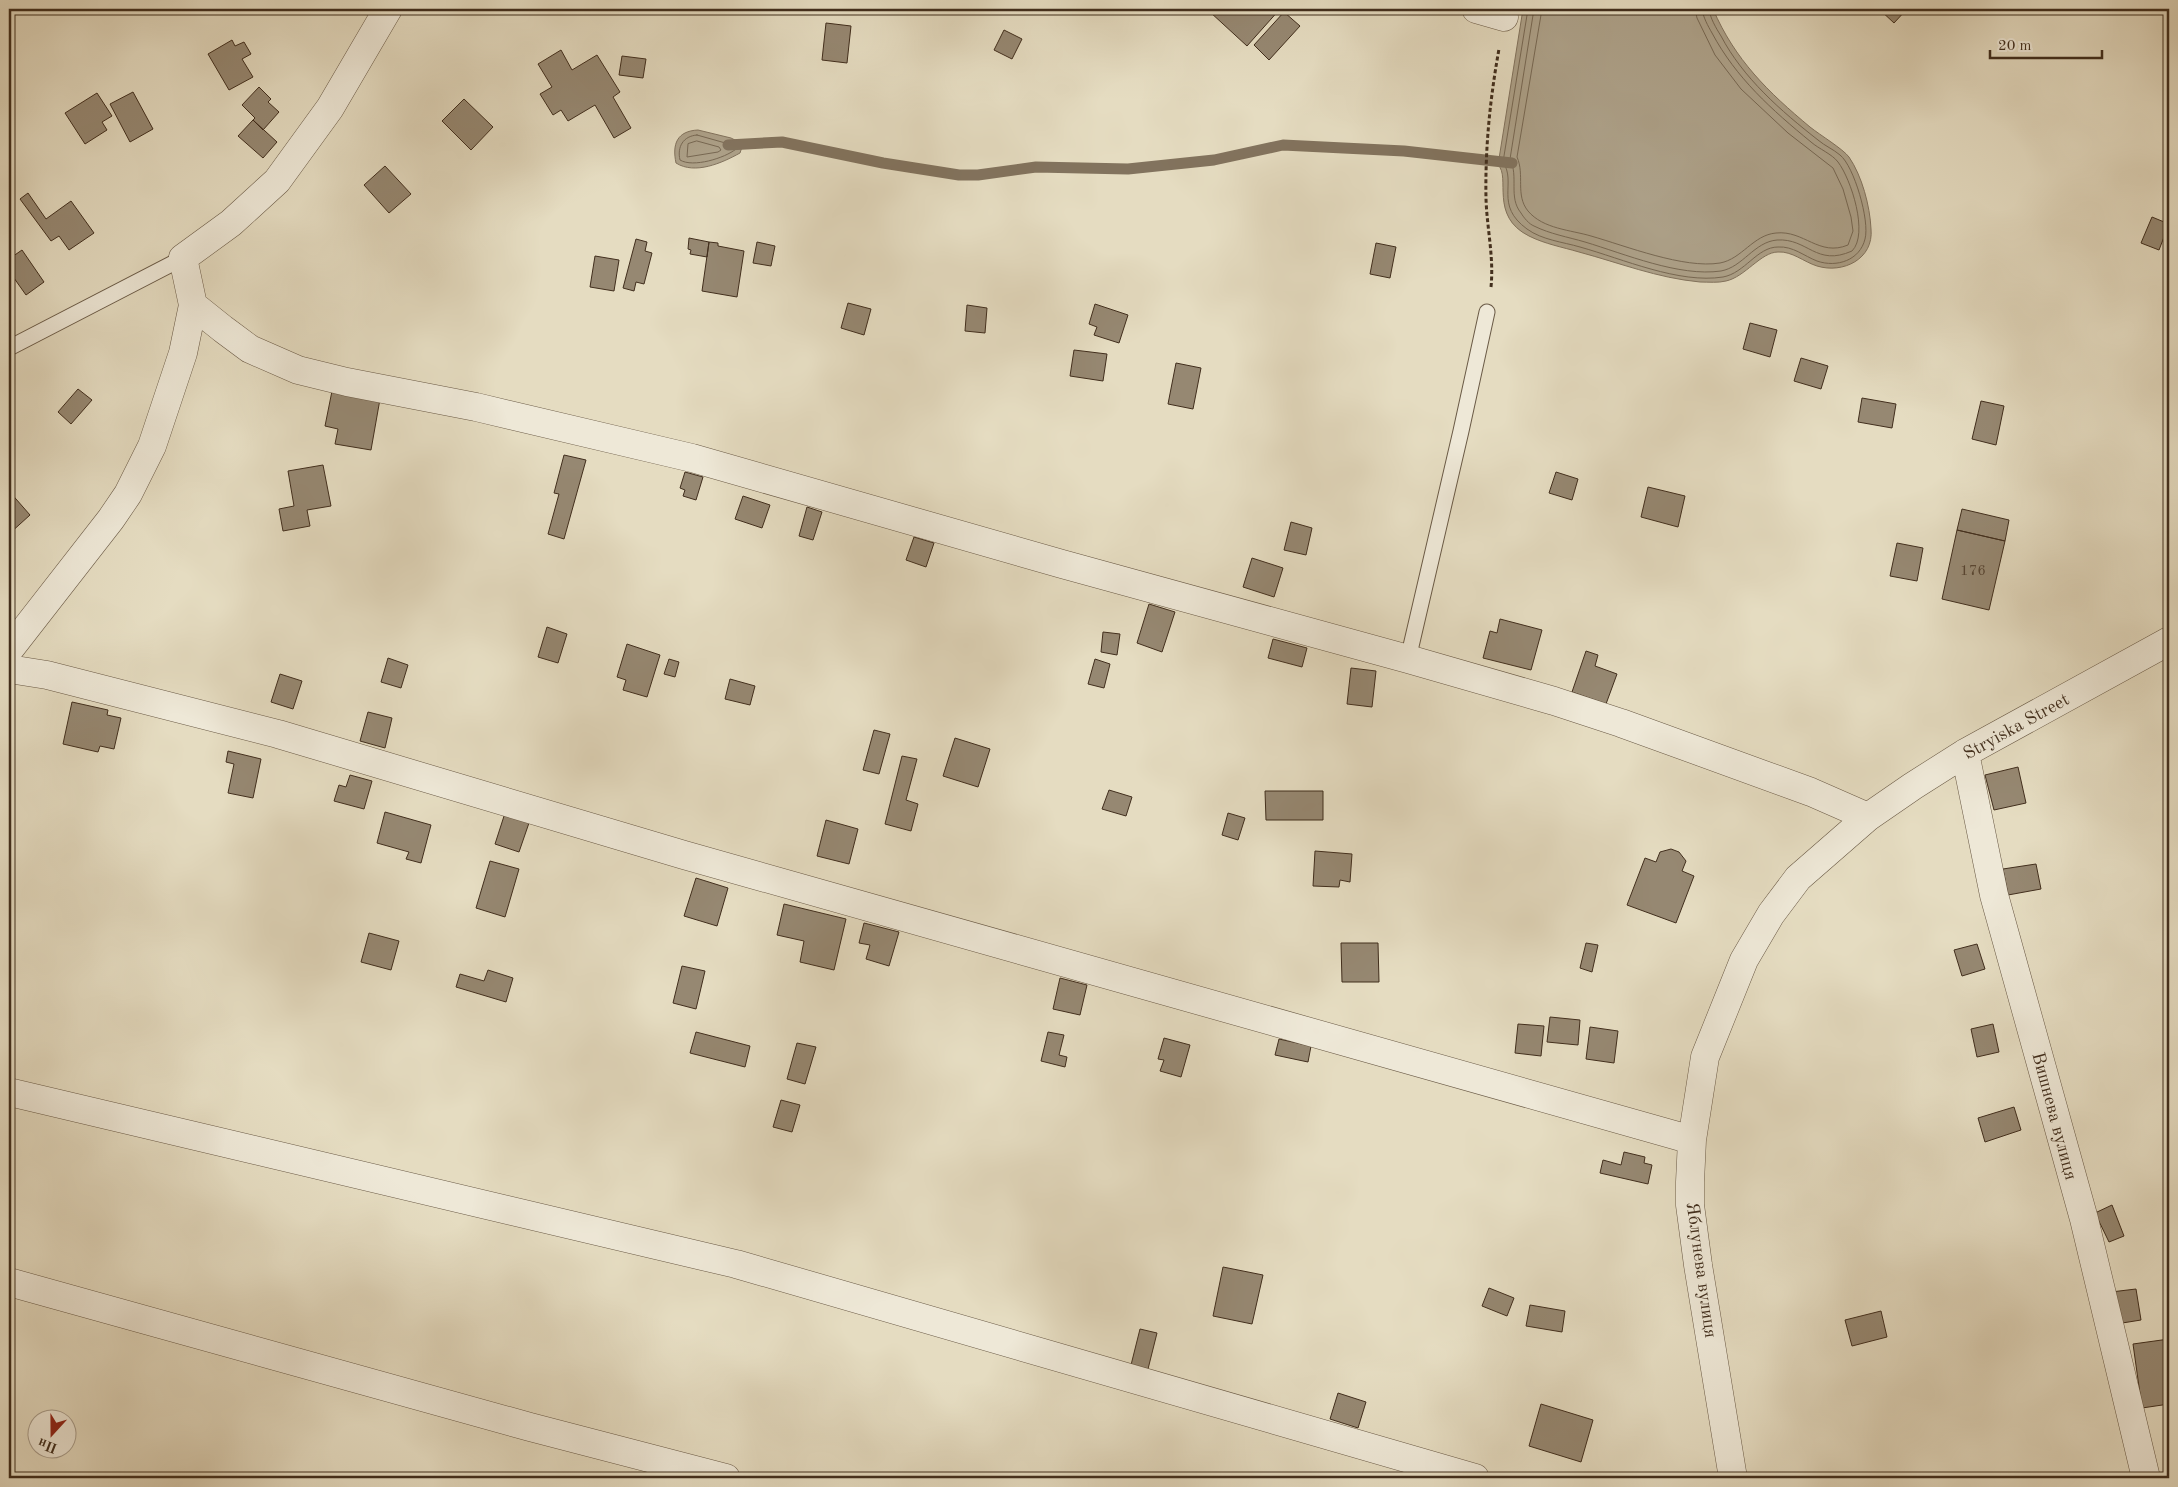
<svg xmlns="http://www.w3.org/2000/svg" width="2178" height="1487" font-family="'Old Standard TT',serif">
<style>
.water{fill:#ada189;stroke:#82735e}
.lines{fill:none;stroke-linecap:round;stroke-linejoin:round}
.shore{stroke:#776853;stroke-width:1}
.stream{stroke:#82735e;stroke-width:11}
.building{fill:#968872;stroke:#412e1d}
.lane-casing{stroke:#6a5a46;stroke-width:17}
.street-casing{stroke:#6a5a46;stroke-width:29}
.path{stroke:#412e1d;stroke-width:3;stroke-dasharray:4 2.5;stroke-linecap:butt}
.lane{stroke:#eee8d7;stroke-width:15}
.street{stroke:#eee8d7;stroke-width:28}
.labels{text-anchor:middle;stroke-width:4;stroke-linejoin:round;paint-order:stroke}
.number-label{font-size:15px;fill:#564432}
.street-label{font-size:18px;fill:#412e1d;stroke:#eee8d7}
</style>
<rect width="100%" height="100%" fill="#e5dcc1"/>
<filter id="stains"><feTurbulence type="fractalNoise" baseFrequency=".004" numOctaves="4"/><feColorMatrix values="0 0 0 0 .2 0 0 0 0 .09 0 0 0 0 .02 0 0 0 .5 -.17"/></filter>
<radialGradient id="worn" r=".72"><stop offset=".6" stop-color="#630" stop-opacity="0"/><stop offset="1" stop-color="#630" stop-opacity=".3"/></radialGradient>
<path class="water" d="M1523,9H1713C1735,60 1768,92 1810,127C1820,135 1843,149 1849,157C1862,176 1870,206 1871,229C1874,259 1843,274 1817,266C1804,262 1792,251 1778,252C1761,252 1745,277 1726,281C1718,283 1709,282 1700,282C1657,278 1620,263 1579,252C1562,247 1545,244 1529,236C1489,216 1511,177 1498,165Z
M698,130L731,138L743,144L740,153C722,163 695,175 676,163C672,144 677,131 698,130Z"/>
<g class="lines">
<path class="shore" d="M1528,9L1503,162C1517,183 1494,205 1527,229C1542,240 1563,242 1580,247C1623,259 1679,284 1723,277C1745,273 1757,247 1778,247C1793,246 1804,256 1817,261C1837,268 1860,260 1865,239C1870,221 1854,166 1840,155C1833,149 1825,146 1818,140C1781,111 1743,78 1721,36C1716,28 1710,18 1709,9
M1534,9L1510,159C1519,177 1508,197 1521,213C1524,218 1529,224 1534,226C1550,234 1568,237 1585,242C1625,254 1679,277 1721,271C1743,267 1754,242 1777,240C1808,238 1816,267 1852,251C1869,234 1851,179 1838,162C1832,154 1819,149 1811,142C1772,110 1736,78 1712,33C1708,26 1703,17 1702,9
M1542,9L1517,157C1525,175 1515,195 1528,211C1543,229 1571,230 1591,236C1626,246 1684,269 1720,263C1742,259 1753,235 1776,233C1804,230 1819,257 1848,245L1853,231L1851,217L1843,189L1833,168L1788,133L1741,89L1715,55L1697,18L1695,9
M697,135L736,146V149C725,158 693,168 680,160C677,147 683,136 697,135Z
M697,141L719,147L721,150L718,152L687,157L688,144Z"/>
<path class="stream" d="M728,145L782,142L883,163L959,175H978L1036,167L1128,169L1214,160L1283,145L1404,151L1512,163"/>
</g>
<path class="building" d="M1213,9H1280L1247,46L1210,12Z
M1879,9H1907L1894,23Z
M1284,12L1300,26L1269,60L1254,45Z
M826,23L851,26L847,63L822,60Z
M1004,30L1022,39L1012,59L994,50Z
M232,40L235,46L244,42L251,54L242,59L253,77L229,90L208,54Z
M561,50L572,70L597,55L620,92L613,97L631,128L614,138L595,105L568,121L561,110L553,115L540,94L552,87L538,64Z
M622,56L646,59L643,78L619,75Z
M259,87L271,99L268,102L279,112L263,130L253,120L255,118L242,105Z
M133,92L153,129L130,142L110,104Z
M97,93L112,116L102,122L107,130L85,144L65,113Z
M464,99L493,127L471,150L442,121Z
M253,120L277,142L263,158L238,136Z
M385,166L411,194L389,213L364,185Z
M28,193L46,219L71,201L94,233L69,250L59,236L51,241L20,199Z
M2152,217L2169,224L2159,250L2141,243Z
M689,238L709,242L707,257L690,254L691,250L688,249Z
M636,239L647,242L645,251L652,253L644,284L636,282L634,291L623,288Z
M709,242L718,243V246L744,251L737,297L702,291Z
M757,242L775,246L771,266L753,263Z
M1376,243L1396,247L1390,278L1370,274Z
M22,250L44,282L26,295L9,271V259Z
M595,256L619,260L614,291L590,287Z
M848,303L871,309L864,335L841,328Z
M1095,304L1128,315L1119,343L1094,335L1097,327L1089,324Z
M967,305L987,308L985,333L965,331Z
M1750,323L1777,330L1770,357L1743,349Z
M1074,350L1107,354L1103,381L1070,376Z
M1801,358L1828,366L1821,389L1794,381Z
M1176,363L1201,368L1193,409L1168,404Z
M78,389L92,400L71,424L58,412Z
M332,391L380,399L371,450L335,444L338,429L325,426Z
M1862,398L1896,404L1892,428L1858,422Z
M1981,401L2004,406L1996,445L1972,439Z
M564,455L586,460L564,539L548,534L559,494L554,493Z
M323,465L331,506L307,510L310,526L283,531L279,509L294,506L288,471Z
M685,472L703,477L696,500L683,496L685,490L680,488Z
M1556,472L1578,479L1572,500L1549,493Z
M1648,487L1685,496L1678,527L1641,517Z
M9,491L30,515L9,534Z
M743,496L770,505L762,528L735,519Z
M807,507L822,512L813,540L799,536Z
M1962,509L2009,520L2005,541L1957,530Z
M1291,522L1312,528L1306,555L1284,550Z
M1957,530L2005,541L1989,610L1942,599Z
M914,537L934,543L926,567L906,560Z
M1897,543L1923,548L1917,581L1890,576Z
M1252,558L1283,568L1274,597L1243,587Z
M1149,604L1175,612L1162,652L1137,643Z
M1500,619L1542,630L1531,670L1483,658L1490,631L1497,633Z
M547,627L567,634L558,663L538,657Z
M1103,632L1120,634L1117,655L1101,652Z
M1273,639L1307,648L1302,667L1268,658Z
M627,644L660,655L647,697L623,690L626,680L617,677Z
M1586,651L1598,655L1595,666L1617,674L1606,704L1572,692Z
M388,658L408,665L401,688L381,682Z
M669,659L679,662L675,677L664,674Z
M1095,659L1110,664L1104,688L1088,684Z
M1351,668L1376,671L1372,707L1347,704Z
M280,674L302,681L293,709L271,702Z
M730,679L755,686L750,705L725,699Z
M72,702L108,710L107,715L121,718L114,749L100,746L98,752L63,744Z
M368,712L392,718L385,748L360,741Z
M874,730L890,734L879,774L863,770Z
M955,738L990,749L978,787L943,776Z
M228,751L261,759L253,798L228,793L234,764L226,762Z
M902,756L917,759L906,800L918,804L911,831L885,824Z
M2018,767L2026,803L1994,810L1985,775Z
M350,775L372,781L364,809L334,801L339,785L346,787Z
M1109,790L1132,797L1126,816L1102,809Z
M1265,791H1323V820H1266Z
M385,812L431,825L421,863L406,859L409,852L377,843Z
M505,813L530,820L519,852L495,844Z
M1228,813L1245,818L1238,840L1222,835Z
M826,820L858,829L849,864L817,856Z
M1671,849L1679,852L1686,861L1682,871L1694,876L1676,923L1627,905L1645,858L1656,862L1660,852Z
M1315,851L1352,854L1350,882L1340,880L1339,887L1313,886Z
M490,861L519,869L505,917L476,908Z
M2036,864L2041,889L2008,895L2003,869Z
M696,878L728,888L717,926L684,916Z
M784,904L846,919L834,970L800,962L804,941L777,935Z
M864,923L899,932L889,966L866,959L870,945L859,943Z
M369,933L399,941L391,970L361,962Z
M1341,943H1378L1379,982H1342Z
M1586,943L1598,945L1592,972L1580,968Z
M1977,944L1985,969L1962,976L1954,950Z
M682,966L705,971L696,1009L673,1003Z
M488,970L513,978L506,1002L456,987L460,974L484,981Z
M1060,978L1087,985L1080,1015L1053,1009Z
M1550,1017L1580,1020L1578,1045L1547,1042Z
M1518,1024L1544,1026L1541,1056L1515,1053Z
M1993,1024L1999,1052L1977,1057L1971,1029Z
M1590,1027L1618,1031L1614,1063L1586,1059Z
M696,1032L750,1046L745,1067L690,1053Z
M1048,1032L1064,1035L1059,1055L1067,1057L1065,1067L1041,1061Z
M1164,1038L1190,1045L1181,1077L1160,1071L1164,1060L1158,1059Z
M1279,1039L1311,1046L1308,1062L1275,1055Z
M797,1043L816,1047L805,1084L787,1079Z
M781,1100L800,1105L792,1132L773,1127Z
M2014,1107L2021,1130L1985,1142L1978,1118Z
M1624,1152L1645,1157L1644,1163L1652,1165L1648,1184L1600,1173L1603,1160L1621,1165Z
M2112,1205L2124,1236L2109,1242L2095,1213Z
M1223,1267L1263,1275L1252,1324L1213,1316Z
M1489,1288L1514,1298L1507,1316L1482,1306Z
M2136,1289L2141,1320L2116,1324L2111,1292Z
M1530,1305L1565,1311L1562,1332L1526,1326Z
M1881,1311L1887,1337L1852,1346L1845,1320Z
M1140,1329L1157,1333L1148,1369L1131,1365Z
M2169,1339V1404L2142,1408L2133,1344Z
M1338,1393L1366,1402L1358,1428L1330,1419Z
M1541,1404L1593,1420L1581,1462L1529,1446Z"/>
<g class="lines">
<g class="lane-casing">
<path id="lane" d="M9,348L183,258
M1408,659L1461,431L1487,312"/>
</g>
<g class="street-casing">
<path id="street" d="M1476,9L1504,17
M193,305L223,329L250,349L298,370L347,382L476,407L692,458L1062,564L1408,659L1554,701L1621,723L1811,792L1868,817
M9,650L111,519L128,494L152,446L183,353L193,305L183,258L231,223L277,181L330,108L388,9
M9,669L47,675L278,734L684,855L1692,1140
M1965,753L1994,895L2084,1219L2146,1478
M9,1092L736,1264L1475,1478
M9,1282L530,1427L726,1478
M1733,1478L1698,1265L1690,1205V1182L1692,1140L1705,1057L1744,960L1771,914L1798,878L1868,817L1913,786L1965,753L2169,641"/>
</g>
<path class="path" d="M1491,287C1494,257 1487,229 1486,199C1485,148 1490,99 1499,49"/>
<use href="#lane" class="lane"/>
<use href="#street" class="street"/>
</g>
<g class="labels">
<g class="number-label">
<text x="1973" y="575">176</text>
</g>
<g class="street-label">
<text transform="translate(2016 726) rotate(-29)" y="6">Stryiska Street</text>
<text transform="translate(2055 1116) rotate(75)" y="6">Вишнева вулиця</text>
<text transform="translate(1702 1270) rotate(82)" y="6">Яблунева вулиця</text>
</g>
</g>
<rect width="2178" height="1487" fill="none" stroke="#e5dcc1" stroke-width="30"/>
<rect x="10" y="10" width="2158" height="1467" fill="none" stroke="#412e1d" stroke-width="2.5"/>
<rect x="15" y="15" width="2148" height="1457" fill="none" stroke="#412e1d"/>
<g transform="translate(52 1434) rotate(201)"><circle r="24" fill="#eee8d7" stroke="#a99e8d"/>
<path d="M0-4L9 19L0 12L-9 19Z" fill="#8f2418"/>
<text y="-8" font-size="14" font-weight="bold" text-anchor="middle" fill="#412e1d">Пн</text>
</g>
<path d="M1990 50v8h112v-8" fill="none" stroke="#412e1d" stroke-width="2.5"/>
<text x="1998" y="50" font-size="15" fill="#412e1d" stroke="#eee8d7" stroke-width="4" paint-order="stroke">20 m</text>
<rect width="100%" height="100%" filter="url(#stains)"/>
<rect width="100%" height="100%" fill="url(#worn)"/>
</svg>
